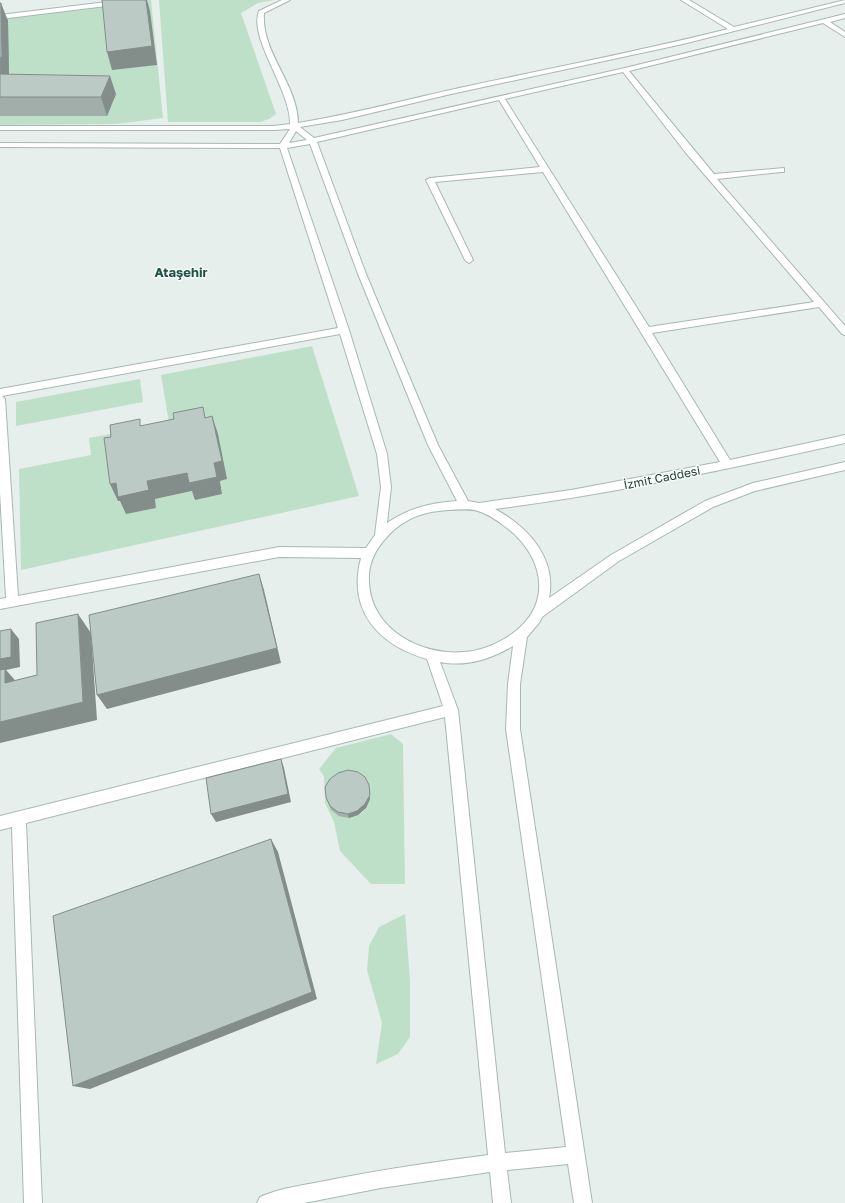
<svg xmlns="http://www.w3.org/2000/svg" width="845" height="1203" font-family="'Golos Text',sans-serif">
<style>
.green{fill:#bfe0c8;fill-rule:evenodd}
.lines{fill:none;stroke-linecap:round;stroke-linejoin:round}
.minor-casing{stroke:#a8b8b2;stroke-width:2}
.minor{fill:#fff;fill-rule:evenodd}
.wall{fill:#a1aea9}
.shaded-wall{fill:#838d89}
.building{fill:#bbcac4;stroke:#838d89}
.labels{text-anchor:middle;stroke-width:3;stroke-linejoin:round;paint-order:stroke}
.street-label{font-size:12px;fill:#24423a;stroke:#f7fbf9}
.far-district-label{font-size:13px;font-weight:bold;fill:#1f5548;stroke:#f7fbf9}
</style>
<rect width="100%" height="100%" fill="#e6efeb"/>
<path class="green" d="M139,0H151L163,118L116,124L0,125V17Z
M159,0H274L258,3L241,13L276,114L269,119L260,122H168Z
M312,346L359,496L21,570L19,469L91,455L89,438L169,423L161,375ZM227,479L220,481L222,494L193,491L155,499L156,508L124,500L118,501Z
M140,379L143,402L16,426V402Z
M391,734L403,744L405,884H371L340,851L334,822L325,803L324,776L319,769L336,748ZM370,790C371,815 351,825 331,810Z
M405,914L410,980V1037L398,1054L376,1064L382,1023L367,970L369,946L379,927Z"/>
<g class="lines">
<g class="minor-casing">
<path id="minor" d="M123,0H142L139,2L0,19V15Z
M282,0H290L264,13C261,53 298,84 298,123C354,114 408,99 464,87C552,68 640,51 728,29L681,0H689L734,27L845,0V3L683,44L451,94L342,120L300,127L314,138L625,68L845,14V18L830,22L845,32V37L823,23L629,71L714,174L784,168V172H781L717,179L845,326V335L842,334L819,307L652,333L730,460L845,435V443C729,469 613,494 495,509C528,527 557,558 549,598L611,555L705,501L753,483L845,462V470L755,491L713,507L619,561L542,617L539,623L527,637L520,684V729L592,1203H574L568,1164L507,1170L511,1203H493L490,1172L381,1188L304,1203H257L260,1197C280,1188 304,1185 325,1181C379,1170 434,1162 488,1155L445,717L26,823L42,1203H24L12,827L0,830V816L443,706L427,659C378,645 347,610 361,558L279,557L0,609V599L6,598L0,492V389L338,328L280,148L0,147V143L280,144L290,129L273,130H0V126H273L290,124C291,90 248,38 259,11ZM623,72L686,153L814,302L649,327L505,99ZM499,100L540,167L430,178L426,180L465,260L469,263L473,260L435,182L543,172L720,462L571,490L479,503L468,501L438,445L366,274L317,142ZM296,131L307,140L289,143ZM310,144L358,274L428,445L457,501C430,503 409,508 387,523L391,487L387,454L349,330L287,148ZM340,334L377,454L381,487L375,535L366,548L279,547L18,596L5,399L2,396ZM448,510C458,510 468,508 478,511C488,514 498,521 507,528C548,560 553,611 504,639C492,646 479,651 464,652C421,656 370,629 369,581C368,564 375,550 386,538C396,526 412,516 427,513C434,511 441,511 448,510ZM513,646L508,684L506,729L566,1147L505,1153L458,710L440,662C466,667 491,659 513,646Z"/>
</g>
<use href="#minor" class="minor"/>
</g>
<path class="wall" d="M0,3L8,21L9,74L116,94L107,116H0Z
M370,790V799L366,808L358,815L349,818L339,816L331,810L326,797Z"/>
<path class="shaded-wall" d="M146,0H147L150,11L157,65L112,70L107,52Z
M1,3L8,21L9,76L0,77Z
M110,76L116,94L107,116L101,97Z
M212,416L218,434L227,479L220,481L222,494L195,500L192,491L155,499L156,508L126,514L120,501H118L110,484L116,483L147,481L187,473L214,463Z
M259,574L264,590L281,663L107,709L97,695Z
M78,614L91,633L97,720L0,743V722L83,702Z
M11,629L19,639L20,667L6,670L21,687L5,683L0,672V659Z
M281,759L284,768L291,802L216,822L211,814Z
M369,785L370,799L366,808L358,815L349,818L348,814Z
M271,839L278,852L317,999L90,1089L73,1086Z"/>
<path class="building" d="M102,0H146L152,46L107,52Z
M0,3H1L2,57L0,58Z
M0,74L110,76L101,97H0Z
M203,407L205,418L212,416L222,461L214,463L217,477L189,483L187,473L147,481L149,490L118,497L116,483L110,484L104,438L111,437L110,425L140,419V426L174,419L173,413Z
M259,574L277,648L97,695L89,615Z
M78,614L83,702L0,722V670L5,669V683L37,675L36,623Z
M11,629V657L0,659V631Z
M281,759L288,794L211,814L206,778Z
M348,770L358,772L365,777L369,785L370,795L365,804L357,811L348,814L338,812L330,806L326,797L325,787L330,779L338,773Z
M271,839L312,992L73,1086L53,916Z"/>
<g class="labels">
<g class="street-label">
<text transform="translate(662 478) rotate(-11)" y="4">İzmit Caddesi</text>
</g>
<g class="far-district-label">
<text x="181" y="277">Ataşehir</text>
</g>
</g>
</svg>
